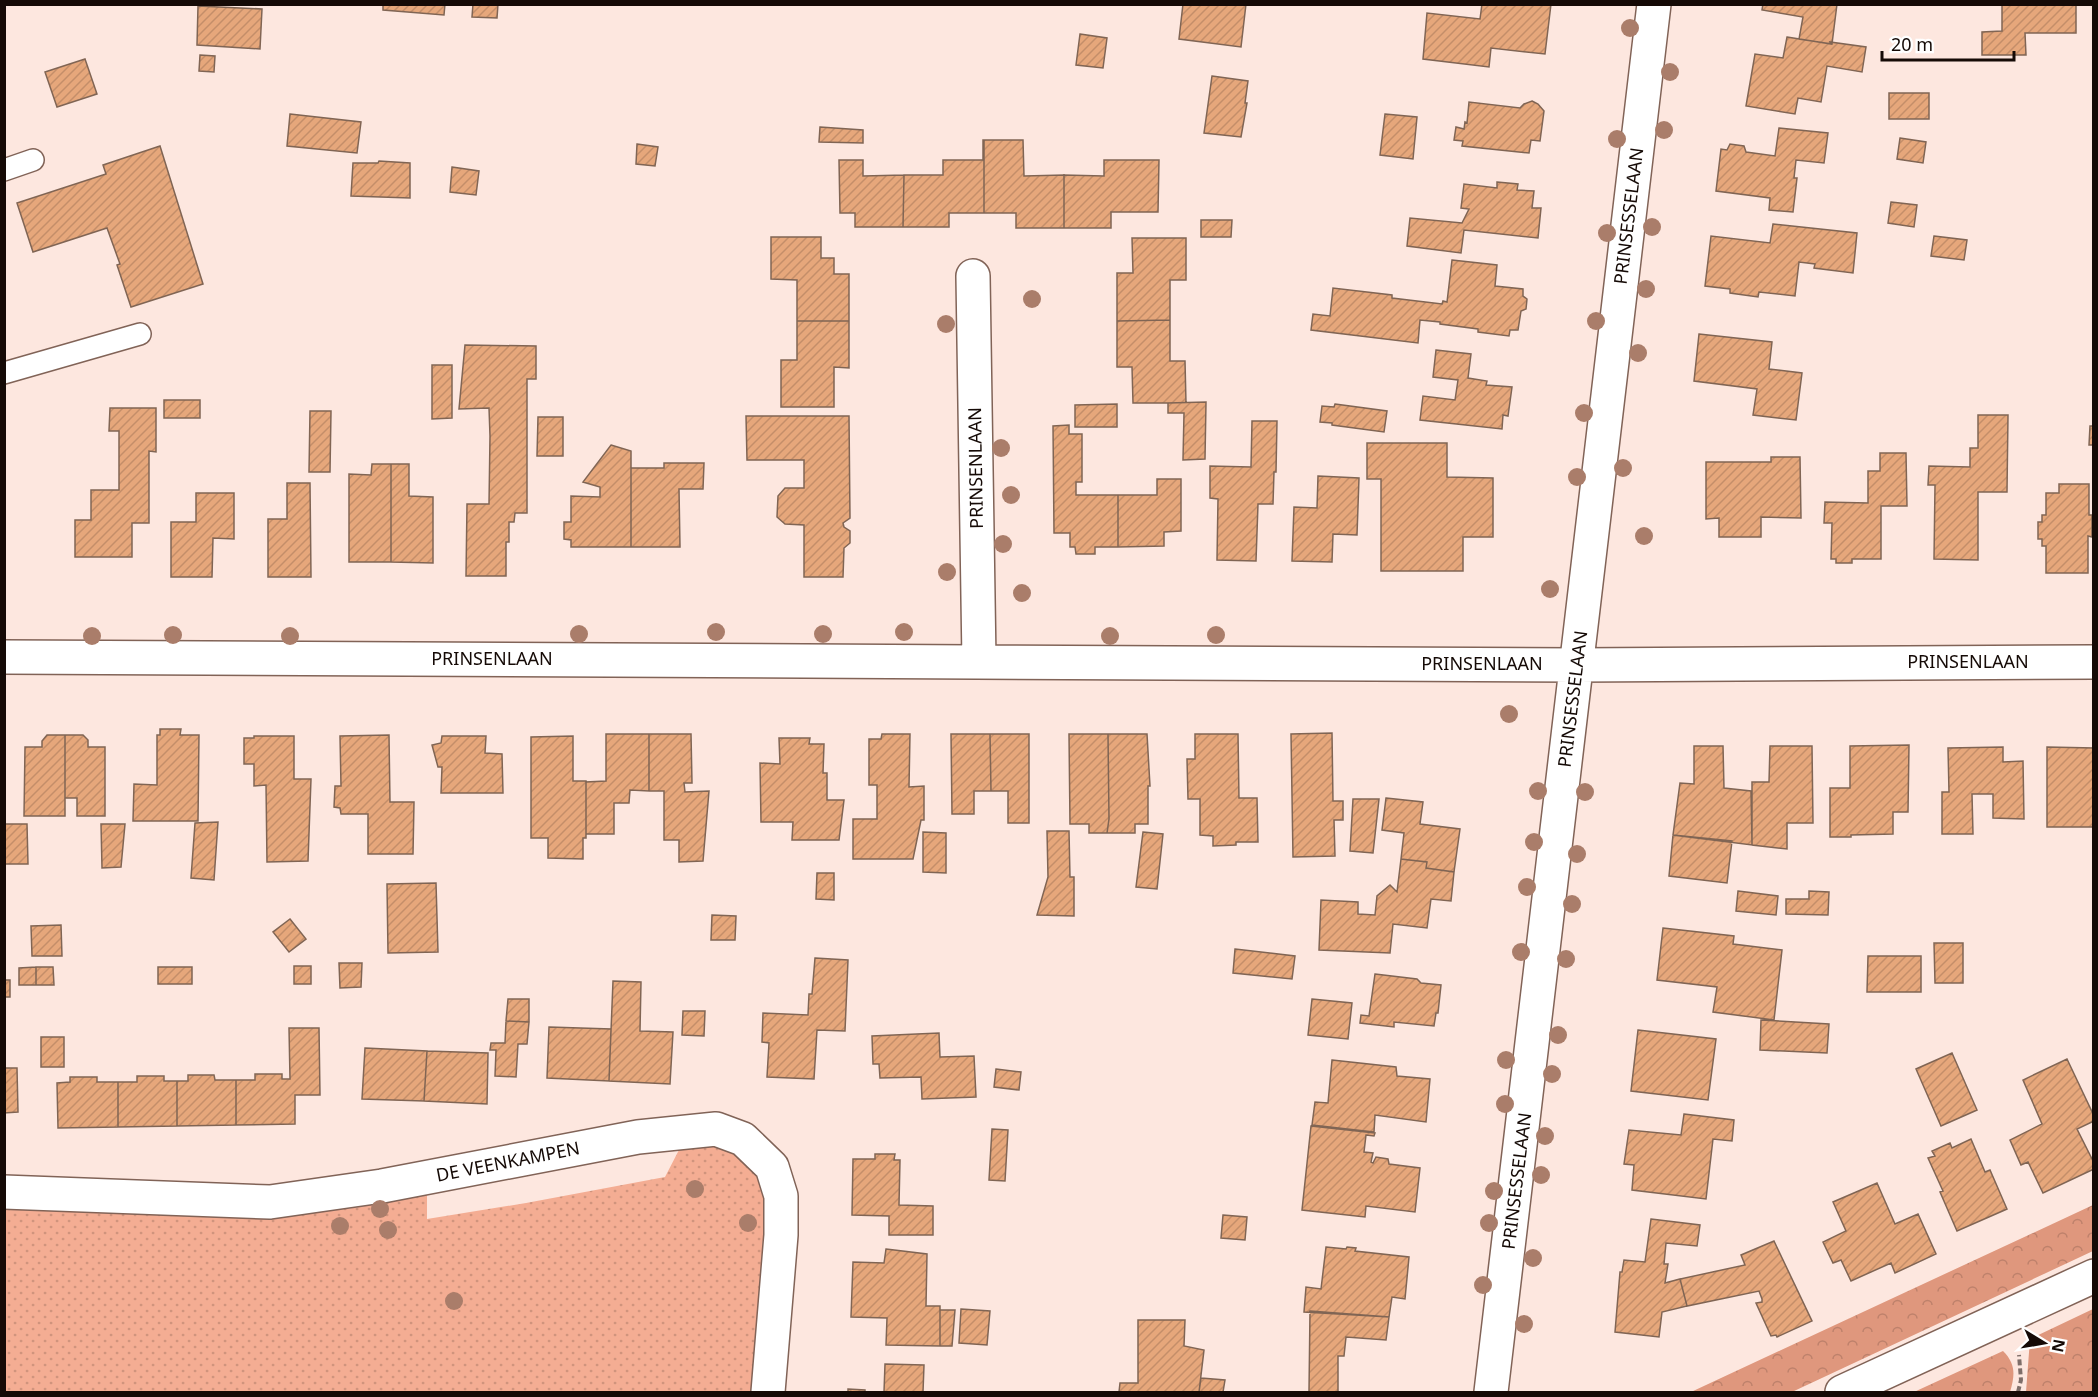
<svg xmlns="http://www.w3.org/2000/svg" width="2098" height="1397" font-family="'Noto Sans',sans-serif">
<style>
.grass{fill:url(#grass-dots)}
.forest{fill:url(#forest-crowns)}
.building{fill:url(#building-hatch);stroke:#806554;stroke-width:1.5}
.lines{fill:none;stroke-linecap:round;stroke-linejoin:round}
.lane-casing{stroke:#816357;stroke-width:24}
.street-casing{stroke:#816357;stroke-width:36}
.path{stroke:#7e6e69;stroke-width:4;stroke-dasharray:6 3;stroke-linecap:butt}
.lane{stroke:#fff;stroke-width:21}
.street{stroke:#fff;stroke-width:33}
.tree{fill:#aa7d6a}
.labels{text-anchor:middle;stroke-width:6;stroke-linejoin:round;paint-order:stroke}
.street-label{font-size:18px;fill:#150a06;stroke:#fff}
</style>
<defs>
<pattern id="grass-dots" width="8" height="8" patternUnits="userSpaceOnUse" patternTransform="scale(1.5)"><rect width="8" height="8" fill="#f4ad93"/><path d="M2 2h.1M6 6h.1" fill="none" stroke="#d0947d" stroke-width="1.8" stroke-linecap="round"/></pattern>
<pattern id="forest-crowns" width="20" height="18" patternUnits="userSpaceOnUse" patternTransform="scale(1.5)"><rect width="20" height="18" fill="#df977d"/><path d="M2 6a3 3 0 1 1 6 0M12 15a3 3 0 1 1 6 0" fill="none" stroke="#be816b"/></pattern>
<pattern id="building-hatch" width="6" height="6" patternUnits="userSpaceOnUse" patternTransform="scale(1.5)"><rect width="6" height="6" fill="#e6a77b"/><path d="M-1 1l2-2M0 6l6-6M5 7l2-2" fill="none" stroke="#c48e69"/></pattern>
</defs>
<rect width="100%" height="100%" fill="#fde7df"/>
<path class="grass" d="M692,1146H721L737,1153L758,1176L763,1191L765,1212L752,1392H5V1206L311,1213L353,1208L427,1194V1219L526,1203L665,1177L680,1148Z"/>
<path class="forest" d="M2093,1205V1251L1792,1392H1691Z
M2093,1309V1392H2026L2030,1339Z
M2003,1351C2016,1364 2015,1375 2010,1392H1914Z"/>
<path class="building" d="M383,4H445L444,15L383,10Z
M473,4H498L497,18L472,17Z
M1183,4H1246L1241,47L1179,39Z
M1482,4H1551L1545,54L1491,48L1489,67L1423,59L1427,13L1480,19Z
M1763,4H1837L1832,44L1799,39L1803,17L1762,10Z
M2002,4H2076V33H2025L2026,55H1982V32L2002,31Z
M198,6L262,9L260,49L197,45Z
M1080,34L1107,38L1103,68L1076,65Z
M1787,37L1831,44L1830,42L1866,47L1862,72L1827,66L1821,102L1798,98L1795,114L1746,106L1755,54L1783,58Z
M200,55L215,56L214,72L199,71Z
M85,59L97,94L57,107L45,72Z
M1212,76L1248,81L1245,103H1247L1241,137L1204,133Z
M1889,93H1929V119H1889Z
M1532,101L1538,104L1544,111L1540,141L1531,140L1529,153L1462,146L1463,141L1454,140L1456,127L1464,129L1465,122L1467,123L1469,102L1520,108L1524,104Z
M290,114L361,122L357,153L287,146Z
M1385,114L1417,117L1413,159L1380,155Z
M820,127L863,130V143L819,142Z
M1779,128L1828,133L1824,163L1796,160L1794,178H1797L1793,212L1769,210L1770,198L1716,191L1721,149L1727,150L1730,144L1744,146L1746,152L1775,156Z
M1900,138L1926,142L1923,163L1897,159Z
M983,140H984V213H949V227H903L904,175H943V160H983Z
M984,140H1023L1024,176L1064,175V228H1016V213H984Z
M637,144L658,147L655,166L636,164Z
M160,146L203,284L131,307L117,265L120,264L107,228L33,252L17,203L106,174L103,165Z
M839,160H863V176L904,175L903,227H855V213H840Z
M1104,160H1159L1158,212H1111V228H1064V175L1104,176Z
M379,161L410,163V198L351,196L353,163H378Z
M452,167L479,171L476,195L450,192Z
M1497,182L1518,184L1517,190L1534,191L1532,208H1541L1538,238L1464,230L1461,253L1407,246L1410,218L1462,223L1469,209L1461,208L1464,184L1497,188Z
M1891,202L1917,205L1914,227L1888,223Z
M1201,220H1232L1231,237H1201Z
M1773,224L1857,233L1853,273L1814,268L1815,264L1799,262L1795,296L1759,292L1758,297L1730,293V289L1705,286L1711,236L1770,243Z
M1934,236L1967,240L1964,260L1931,256Z
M771,237H821V258H834V274H849V321H797V280L771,279Z
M1132,238H1186V280H1170V320L1117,321V273H1133Z
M1452,260L1497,265L1495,286L1523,289V296L1527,299L1526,309L1521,311L1518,330H1510L1509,336L1478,332V329L1440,324V322L1420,320L1418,343L1311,330L1313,314L1330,316L1333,288L1392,295V298L1442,304L1443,301L1447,302Z
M1170,320V361H1185L1186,403H1133L1132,367H1117V321Z
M797,321H849V368L834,367V407H781V360H797Z
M1699,334L1772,342L1769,369L1802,373L1796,420L1753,415L1757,389L1694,381Z
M465,345L536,346V379H527V513H515L514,522H509V542H506V576H466L467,504H489L490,436L489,408L459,409Z
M1436,350L1471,354L1468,378L1487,381L1486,385L1512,387L1508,416L1503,415L1502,429L1420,420L1423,396L1455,400L1458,380L1433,377Z
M432,365H452V418L432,419Z
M164,400H200V418H164Z
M1206,402L1205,459L1183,460L1184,413H1168V403Z
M1117,404V427H1075V405Z
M1335,404L1387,411L1384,432L1332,425V423L1320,422L1322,406L1334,407Z
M110,408H156V452L149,451V523H132V557H75V520H91V490H119V431H109Z
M310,411H331L330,472H309Z
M1978,415H2008L2007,492H1978V560L1934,559L1935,485H1928L1929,466L1970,467V448H1978Z
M746,416H849L850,518L843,523L844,527L850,531V543L844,548L843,577H804V525L785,524L777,517L778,496L785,488H804V460H747Z
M538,417H563V456H537Z
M1252,421H1277L1276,472H1274L1273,504H1258L1256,561L1217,560L1218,499L1210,498V466L1251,467Z
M1069,425V434H1082V482H1076V495H1118V547H1095V554H1076L1075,547H1070V533H1054L1053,426Z
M2090,426H2094V445H2089Z
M1367,443H1447V477L1493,478V537H1463V571H1381V479H1367Z
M611,445L631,451V547H571V540L564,539V522H571V496L600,497V487L583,482Z
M1880,453H1906L1907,506H1881V559H1852V563H1836V559H1831L1832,523H1824L1825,502L1868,503V471H1880Z
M1771,457H1800L1801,518L1761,517V537H1719V518L1706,519V462H1771Z
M664,463H704L703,489H679L680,547H631V468H664Z
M372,464H391V562H349V474L371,475Z
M391,464H409V496L433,497V563L391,562Z
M1318,476L1359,478L1357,535L1333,534L1332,562L1292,561L1294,507L1317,508Z
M1157,479H1181V531L1164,532V546L1118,547V495H1157Z
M287,483H310L311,577H268V519H287Z
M2059,484H2089V515H2092V537L2088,536V573H2046V546H2042V539H2038V522H2042V515H2046V493H2059Z
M196,493H234V539L213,538L212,577H171V522H196Z
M160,729H181L180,735H199L198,821H133L134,784L157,785V735H160Z
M1332,733L1333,801H1343V820H1334L1335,856L1293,857L1291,734Z
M606,734H649V791L630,790L629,803H614V834H586V782L606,781Z
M649,734H691L692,783H684L685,792L709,791L703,861L679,862V840H664V791H649Z
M882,734H910L909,787L924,786V820H921L913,859H853V819H877V785H869V739H881Z
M951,734H990L991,791H974V814H952Z
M990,734H1029V823H1008V791H991Z
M1069,734H1108L1109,819L1107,833H1089V824H1070Z
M1108,734H1147L1150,786H1148V824H1135V833H1107L1109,819Z
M1195,734H1238L1239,798H1257L1258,842H1236V845L1213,846V836L1200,835V799H1188L1187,759H1195Z
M47,735H65V816H24L25,747H42V741Z
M65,735H83L88,740V747H105V816H77V798H65Z
M389,735L390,802H414L413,854H368V814H341L340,808L334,807L335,786H341L340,736Z
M254,736H294V779H311L308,861L267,862L266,785L254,786V764H244V738H254Z
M442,736H486L485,753L502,754L503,793H441L442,767H438L432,745L441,743Z
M573,736V781H586V838H583V859L548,858V838H531V737Z
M779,738H810L809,744H824L823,773H827V800H844L839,840H792L793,822H761L760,763L780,764Z
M1909,745L1908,812H1893V834L1851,835V837H1830V788H1850V746Z
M1694,746H1723L1724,788L1751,791L1752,845L1673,835L1680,783L1694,784Z
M1770,746H1812L1813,823H1787V849L1752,845V782H1769Z
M2003,747V762L2023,761L2024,819L1993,818V794H1972L1973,834H1942V792H1949L1948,748Z
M2047,747L2094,748V827H2047Z
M1386,798L1423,802L1420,824L1460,829L1454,872L1426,868L1427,862L1401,859L1404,833L1382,830Z
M1353,799H1379L1373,853L1350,851Z
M218,822L214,880L191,878L195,823Z
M5,824H27L28,864H5Z
M101,824H125L121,867L102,868Z
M1047,831H1069L1070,877H1074V916L1037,915L1048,877Z
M923,832L946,833V873L923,872Z
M1143,832L1163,834L1157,889L1136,887Z
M1673,835L1732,841L1727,883L1669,876Z
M1401,859L1427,862L1426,868L1454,872L1451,901L1431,899L1427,928L1393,924L1390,953L1319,950L1321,900L1358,902V914L1375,915L1377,896L1390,885L1397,892Z
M817,873H834V900L816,899Z
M436,883L438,952L388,953L387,884Z
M1738,891L1778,896L1776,915L1736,911Z
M1809,891L1829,892L1828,915L1786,914V899H1809Z
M712,915L736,916L735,940H711Z
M290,919L306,939L289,952L273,932Z
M61,925L62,956H32L31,926Z
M1663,928L1734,936L1733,944L1782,950L1774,1020L1713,1012L1717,987L1657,980Z
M1934,943H1963V983H1935Z
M1235,949L1295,956L1292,979L1233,973Z
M1868,956H1921V992H1867Z
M815,958L848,960L845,1031L817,1030L814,1079L767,1077L769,1043L762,1042L763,1013L808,1015L809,994H812Z
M339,963H362L361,987L340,988Z
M294,966H311V984H294Z
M36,967V985H19V968Z
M36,967H53L54,985H36Z
M158,967H192V984H158Z
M1375,974L1417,979L1421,983L1441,985L1438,1013H1436L1434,1026L1394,1022V1027L1360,1023L1361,1015L1369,1016Z
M4,980H10V997H4Z
M613,981L641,982L640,1031L673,1032L670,1084L609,1081Z
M508,999H529V1022L506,1021Z
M1312,999L1352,1003L1348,1039L1308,1035Z
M683,1011H705L704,1036L682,1035Z
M1761,1020L1829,1024L1827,1053L1760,1050Z
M506,1021L529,1022L527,1044H518L516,1077L495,1076L496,1050H490L491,1043H505Z
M549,1027L611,1029L609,1081L547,1078Z
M289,1028H319L320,1095H295V1124L236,1125V1080H255V1074H282V1079H290Z
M1638,1030L1716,1039L1708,1100L1631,1091Z
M939,1033L940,1057L974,1056L976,1097L922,1099L921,1077L880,1078L879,1064H873L872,1036Z
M41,1037H64V1067H41Z
M365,1048L427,1051L424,1101L362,1099Z
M427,1051L488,1053L487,1104L424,1101Z
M4,1052L5,1068H17L18,1112L4,1113Z
M1952,1053L1977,1110L1941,1126L1916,1069Z
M2067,1059L2094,1116V1121L2077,1129L2094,1163V1169L2043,1193L2028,1162L2021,1165L2010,1140L2042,1124L2023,1080Z
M1332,1060L1396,1067L1397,1076L1430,1079L1426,1122L1375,1115L1374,1132L1312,1125L1315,1102L1328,1103Z
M996,1069L1021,1072L1019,1090L994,1087Z
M188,1075H214L215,1080H236V1125L177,1126V1081H188Z
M137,1076H164V1081H177V1126L118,1127V1082H137Z
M70,1077H97V1082H118V1127L58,1128L57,1083L70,1082Z
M1684,1114L1734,1120L1732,1141L1713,1139L1706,1199L1632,1190L1634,1165L1624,1164L1629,1130L1681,1135Z
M1311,1126L1375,1133L1374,1136L1366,1135L1364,1152L1373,1153L1371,1162L1373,1163L1376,1157L1388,1159L1389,1164L1420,1168L1415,1212L1366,1206L1365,1217L1302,1210Z
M992,1129L1008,1130L1005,1181L989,1180Z
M1971,1139L1985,1172L1990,1170L2007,1209L1957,1231L1940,1192L1943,1191L1928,1158L1935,1156L1932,1151L1950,1143L1952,1148Z
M875,1154H895L894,1160H900L899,1205L933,1206V1235H889V1216L852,1215L853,1159H875Z
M1877,1183L1895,1224L1918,1214L1936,1254L1895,1273L1891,1263L1851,1281L1841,1260L1833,1263L1823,1242L1846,1231L1833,1202Z
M1223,1215L1247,1217L1245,1240L1221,1238Z
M1651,1219L1700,1225L1697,1246L1666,1243L1664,1264H1668L1665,1283L1680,1279L1687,1306L1662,1312L1659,1337L1615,1332L1620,1272H1622L1624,1260L1645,1262Z
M1774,1241L1812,1321L1777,1337L1776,1335L1771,1336L1756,1303L1762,1302V1299L1759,1291L1687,1306L1680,1279L1745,1265L1741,1255Z
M1326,1247L1346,1249L1347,1247L1356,1248L1355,1251L1409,1257L1405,1299L1392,1297L1389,1317L1304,1312L1306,1287L1321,1289Z
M886,1249L927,1254L926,1306H940V1346L886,1345L887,1318L851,1317L853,1262L884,1263Z
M961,1309L990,1311L987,1345L959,1343Z
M940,1310H955L952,1346H940Z
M1310,1311L1389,1317L1386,1340L1346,1337L1344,1356H1338V1392H1309Z
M1138,1320H1185L1184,1346L1204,1350L1199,1392H1119L1120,1383H1138Z
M885,1364L924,1365L923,1392H884Z
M1201,1378L1225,1380L1223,1392H1199Z
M848,1389L865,1390V1392H884H848Z"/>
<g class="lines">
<g class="lane-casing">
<path id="lane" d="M4,170L33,160
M4,373L140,334"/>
</g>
<g class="street-casing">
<path id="street" d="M973,276L979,661
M4,657L1577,665L2094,662
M4,1192L270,1202L382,1186L638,1137L716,1129L743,1139L772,1167L781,1196V1235L768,1392
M1491,1392L1654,4
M1842,1392L2094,1276"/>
</g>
<path class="path" d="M2018,1392L2021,1380L2019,1355"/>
<use href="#lane" class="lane"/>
<use href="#street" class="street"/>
</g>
<g class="tree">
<circle cx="1630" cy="28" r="9"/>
<circle cx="1670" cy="72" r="9"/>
<circle cx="1664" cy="130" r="9"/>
<circle cx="1617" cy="139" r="9"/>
<circle cx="1652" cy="227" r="9"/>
<circle cx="1607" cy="233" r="9"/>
<circle cx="1646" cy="289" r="9"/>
<circle cx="1032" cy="299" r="9"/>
<circle cx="1596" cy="321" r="9"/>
<circle cx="946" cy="324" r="9"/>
<circle cx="1638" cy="353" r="9"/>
<circle cx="1584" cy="413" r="9"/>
<circle cx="1001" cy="448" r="9"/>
<circle cx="1623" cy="468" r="9"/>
<circle cx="1577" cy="477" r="9"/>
<circle cx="1011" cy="495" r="9"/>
<circle cx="1644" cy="536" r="9"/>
<circle cx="1003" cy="544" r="9"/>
<circle cx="947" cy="572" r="9"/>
<circle cx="1550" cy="589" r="9"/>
<circle cx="1022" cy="593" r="9"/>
<circle cx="716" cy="632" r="9"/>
<circle cx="904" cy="632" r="9"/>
<circle cx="579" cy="634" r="9"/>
<circle cx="823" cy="634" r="9"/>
<circle cx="173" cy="635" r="9"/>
<circle cx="1216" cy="635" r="9"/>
<circle cx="92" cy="636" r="9"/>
<circle cx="290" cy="636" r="9"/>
<circle cx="1110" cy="636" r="9"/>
<circle cx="1509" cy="714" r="9"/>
<circle cx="1538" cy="791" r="9"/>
<circle cx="1585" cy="792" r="9"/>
<circle cx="1534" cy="842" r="9"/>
<circle cx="1577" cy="854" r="9"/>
<circle cx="1527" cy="887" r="9"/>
<circle cx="1572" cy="904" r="9"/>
<circle cx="1521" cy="952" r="9"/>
<circle cx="1566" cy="959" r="9"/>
<circle cx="1558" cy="1035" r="9"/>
<circle cx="1506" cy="1060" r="9"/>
<circle cx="1552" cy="1074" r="9"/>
<circle cx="1505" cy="1104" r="9"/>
<circle cx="1545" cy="1136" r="9"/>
<circle cx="1541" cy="1175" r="9"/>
<circle cx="695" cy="1189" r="9"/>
<circle cx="1494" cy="1191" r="9"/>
<circle cx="380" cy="1209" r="9"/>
<circle cx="748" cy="1223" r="9"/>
<circle cx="1489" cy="1223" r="9"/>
<circle cx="340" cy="1226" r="9"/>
<circle cx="388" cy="1230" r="9"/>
<circle cx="1533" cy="1258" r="9"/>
<circle cx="1483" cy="1285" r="9"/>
<circle cx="454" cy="1301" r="9"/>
<circle cx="1524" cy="1324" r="9"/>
</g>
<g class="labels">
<g class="street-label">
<text transform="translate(1629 216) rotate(-83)" y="6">PRINSESSELAAN</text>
<text transform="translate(976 468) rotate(-91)" y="6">PRINSENLAAN</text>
<text x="492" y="665">PRINSENLAAN</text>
<text x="1968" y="668">PRINSENLAAN</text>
<text x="1482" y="670">PRINSENLAAN</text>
<text transform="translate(1573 699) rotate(-83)" y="6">PRINSESSELAAN</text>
<text transform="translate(508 1162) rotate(-11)" y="6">DE VEENKAMPEN</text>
<text transform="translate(1517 1181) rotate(-83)" y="6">PRINSESSELAAN</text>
</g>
</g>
<rect width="2098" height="1397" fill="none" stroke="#150a06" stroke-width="12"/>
<g transform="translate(2044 1343) rotate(101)" stroke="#ffffff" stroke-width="4.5" paint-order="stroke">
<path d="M0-4.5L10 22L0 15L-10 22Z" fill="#150a06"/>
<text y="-9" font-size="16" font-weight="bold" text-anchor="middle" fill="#150a06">N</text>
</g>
<path d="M1882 51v9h132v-9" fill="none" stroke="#150a06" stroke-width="3"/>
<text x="1891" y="51" font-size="18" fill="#150a06" stroke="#ffffff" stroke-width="4.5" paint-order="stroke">20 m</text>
</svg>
